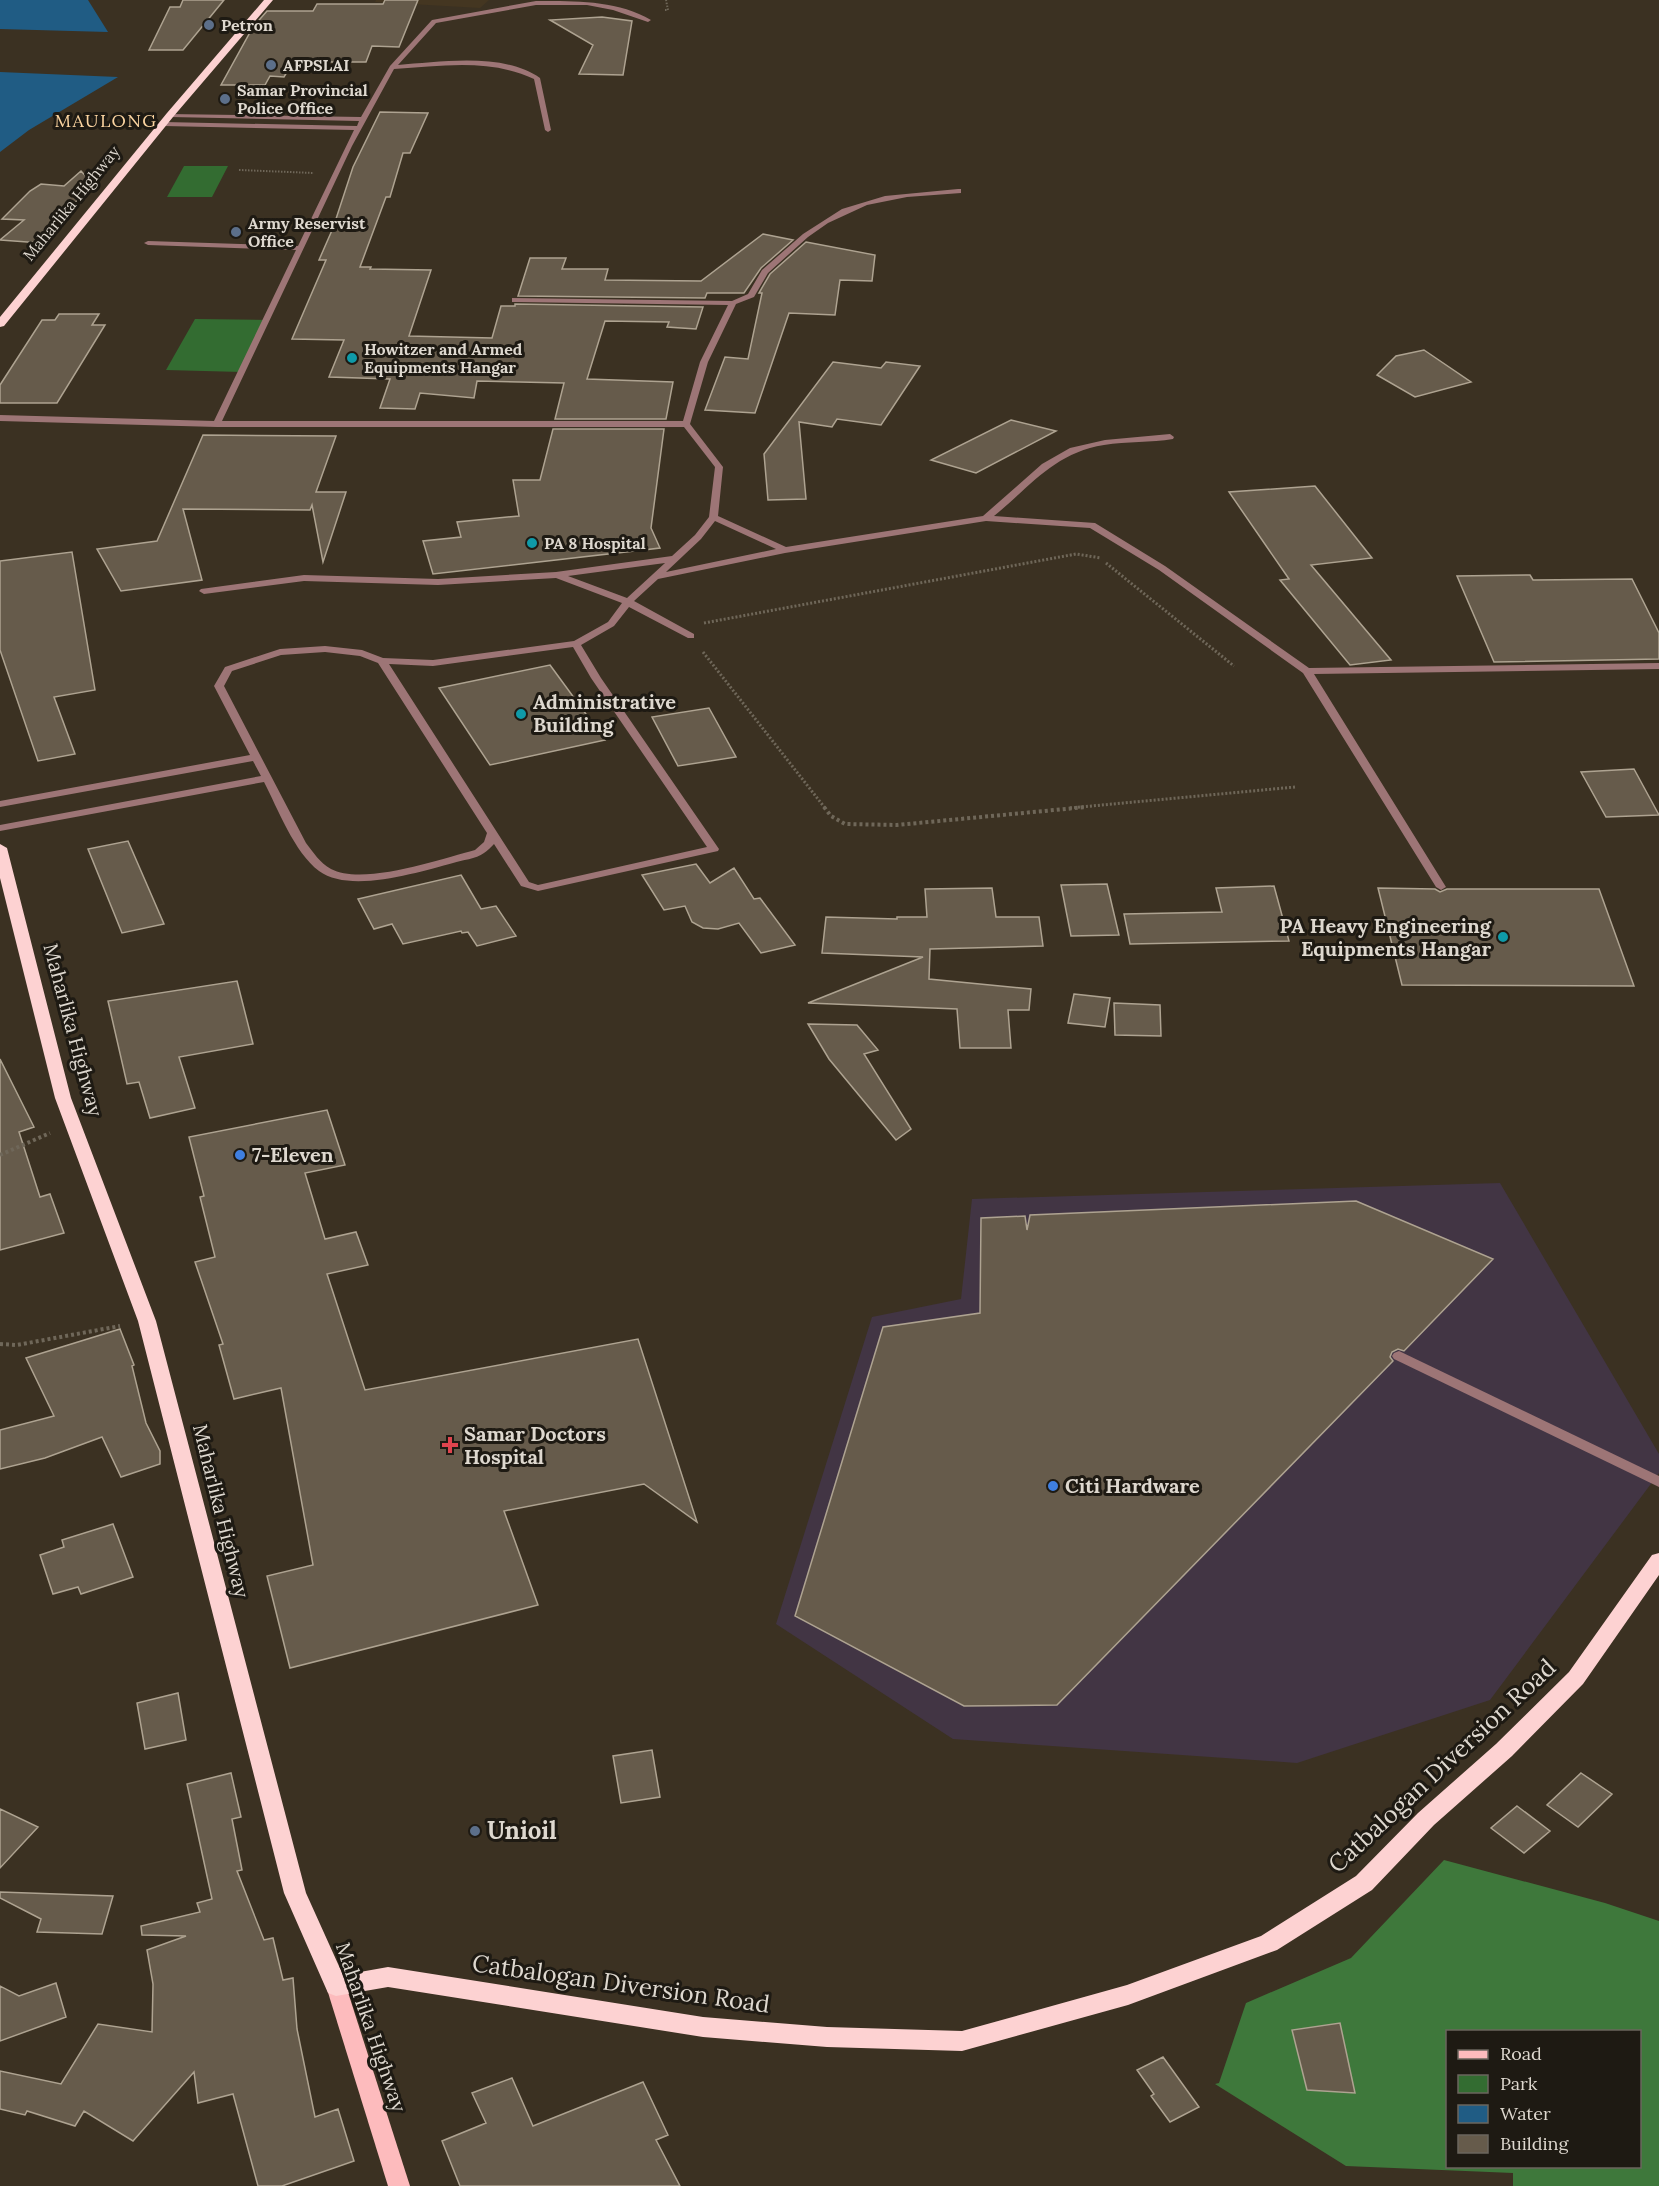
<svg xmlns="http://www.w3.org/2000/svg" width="1659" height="2186" font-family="Lora,serif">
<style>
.commercial{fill:#423544}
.built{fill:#443621}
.green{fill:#336c31}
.forest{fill:#3e783b;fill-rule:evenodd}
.water{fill:#205c84}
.building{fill:#665b4b;stroke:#aea391;stroke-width:1.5}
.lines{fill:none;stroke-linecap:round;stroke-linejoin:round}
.path-far2{stroke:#6f6759;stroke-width:2;stroke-dasharray:1.5 1.5;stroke-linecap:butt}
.path-far1{stroke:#6f6759;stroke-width:3;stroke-dasharray:2 2;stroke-linecap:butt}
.path{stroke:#6f6759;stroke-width:4;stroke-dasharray:3 3;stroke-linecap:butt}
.service{fill:#9d7576;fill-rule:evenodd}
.minor{fill:#9d7576;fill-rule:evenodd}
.primary{fill:#fdbbbd;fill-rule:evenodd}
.trunk{fill:#fdd2d2;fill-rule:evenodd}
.service-dot{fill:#5c6f8a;stroke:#1e1a13;stroke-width:2}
.culture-dot{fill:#0f9aa8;stroke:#1e1a13;stroke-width:2}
.shop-dot{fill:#3f7fe0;stroke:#1e1a13;stroke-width:2}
.health-dot{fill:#e0444e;stroke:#1e1a13;stroke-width:2}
.labels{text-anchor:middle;stroke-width:6;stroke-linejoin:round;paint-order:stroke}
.far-poi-label{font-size:16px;font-weight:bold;fill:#ded8cf;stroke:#1e1a13;text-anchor:start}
.far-street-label{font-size:16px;fill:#ded8cf;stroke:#1e1a13}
.far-quarter-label{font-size:18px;letter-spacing:1.5px;fill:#fcd5a1;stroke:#1e1a13}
.poi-label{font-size:20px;font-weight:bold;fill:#ded8cf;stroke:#1e1a13;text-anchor:start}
.street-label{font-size:20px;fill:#ded8cf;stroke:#1e1a13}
.near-street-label{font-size:24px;fill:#ded8cf;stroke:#1e1a13}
.near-poi-label{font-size:24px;font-weight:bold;fill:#ded8cf;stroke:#1e1a13;text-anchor:start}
</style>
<rect width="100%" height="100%" fill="#3b3122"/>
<path class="commercial" d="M1500,1183L1659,1454V1473L1490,1700L1297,1763L953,1739L776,1624L872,1317L961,1299L972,1199Z"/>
<path class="built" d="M376,0H489L480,8L375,2Z"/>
<path class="green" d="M184,166H228L212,197H167Z
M195,319L269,320L242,372L166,370Z"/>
<path class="forest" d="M1444,1860L1605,1903L1659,1921V2186H1513V2173L1346,2166L1215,2084L1219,2083L1246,2003L1351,1958ZM1448,2032H1640V2166H1448Z"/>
<path class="water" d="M0,0H88L108,32L0,29Z
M0,72L118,77L29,130L0,152Z"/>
<path class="building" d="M183,0H224L183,50H149L170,7H180Z
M385,0H418L399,47L372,46L366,62H293L284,77L270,76L265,85H221L253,27L267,11H313L317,4H383Z
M602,17L632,21L623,75L579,74L593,45L550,20Z
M380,112L428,113L410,153H403L390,197H386L360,267H371L370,269L431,270L409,336L492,338L501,306H515V304L703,307L696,329L667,327L669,322L605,321L587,379L673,382L666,419H555L564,383L477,381L474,398L420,393L415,409L380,408L390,379L329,377L344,340L292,339L326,260H319L333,228L353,167Z
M81,171L92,183L41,243L0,240L24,220L2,219L30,191L41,184L64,186Z
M763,234L793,240L761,268L744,293H707L705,298L518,296L530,258H566L562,269H608L605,280L701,281Z
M806,242L875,255L872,281L840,280L835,315L789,313L755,413L705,410L725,357L748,359L762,293H759L770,274Z
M59,314H99L92,325H105L57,403H0V385L42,320H55Z
M1424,350L1471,382L1415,397L1377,375L1396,356Z
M833,362L881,368L886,362L920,366L881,425L837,419L832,427L799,422L806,499L768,500L764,454Z
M1011,420L1056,431L976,473L931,460Z
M553,429H664L651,528L660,548L433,574L423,541L461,537L457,522L519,516L513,480H540Z
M203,435L336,436L316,492H346L323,562L312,505L310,510L183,509L202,580L121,591L97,549L157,541Z
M1315,486L1372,558L1311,565L1391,660L1350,665L1280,580L1289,579L1229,492Z
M72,552L95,690L54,697L75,754L38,761L0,650V561Z
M1530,575L1533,580L1632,579L1659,633V659L1494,662L1457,576Z
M550,665L605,740L490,765L439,688Z
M709,708L736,757L678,766L652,717Z
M1634,769L1659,815L1606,817L1581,772Z
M128,841L164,924L122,933L88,849Z
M696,864L710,883L734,868L754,899L760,898L795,945L761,953L739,923L718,929L703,928L692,922L685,906L664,910L642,875Z
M461,875L481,909L496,906L516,936L477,946L468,932L462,933L461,931L403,944L392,924L374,929L358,899Z
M1107,884L1119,935L1071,936L1061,885Z
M1274,886L1289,941L1130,944L1124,914L1222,912L1216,888Z
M992,888L996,917H1039L1043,946L930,949L929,979L1031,989L1029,1010H1008L1011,1048H960L957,1009L808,1003L923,957L822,953L826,917L897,919V917H927L925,889Z
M1378,888L1435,889L1440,892L1447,889H1599L1634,986L1402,985Z
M237,981L253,1044L179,1057L195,1108L150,1118L139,1082L127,1084L108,1001Z
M1074,994L1110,998L1105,1027L1068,1023Z
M1114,1003L1160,1005L1161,1036L1115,1035Z
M808,1024L857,1025L878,1050L864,1054L911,1129L896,1140L829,1059Z
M0,1059L34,1127L19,1132L40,1197L50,1194L64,1233L0,1250Z
M327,1110L345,1165L305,1173L325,1239L356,1232L368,1265L327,1274L365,1390L638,1339L697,1522L644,1484L504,1511L538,1605L290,1668L267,1576L313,1565L281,1388L234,1399L219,1345L223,1344L195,1262L215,1257L200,1197L204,1196L189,1137Z
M1356,1201L1493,1259L1404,1351L1398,1349L1392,1352L1390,1357L1393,1361L1057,1705L964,1706L795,1616L883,1327L980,1313L981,1218L1025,1216L1027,1230L1030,1215Z
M120,1329L134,1365L132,1366L146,1423L160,1451V1464L121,1477L102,1437L45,1458L0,1469V1430L54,1416L26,1358Z
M113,1524L133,1577L81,1594L78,1587L53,1594L40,1555L64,1547L62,1540Z
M178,1693L186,1740L145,1749L137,1703Z
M652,1750L660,1797L621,1803L613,1756Z
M231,1773L241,1817L232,1819L242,1870L237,1871L264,1940L273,1938L283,1980L293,1978L297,2029L315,2117L338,2109L354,2161L282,2186H258L233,2094L198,2103L194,2072L133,2141L84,2111L75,2126L27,2111L25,2115L0,2109V2071L61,2084L98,2024L152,2032L153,1984L147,1950L186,1936L142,1935L141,1926L200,1912L197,1903L212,1899L187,1784Z
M1581,1773L1612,1794L1578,1827L1547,1805Z
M1517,1806L1550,1831L1524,1853L1491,1828Z
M0,1809L38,1827L0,1868Z
M0,1892L113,1896L102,1934L37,1932L41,1919L0,1898Z
M56,1983L66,2017L0,2041V1986L19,1996Z
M1340,2023L1355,2093L1307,2090L1292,2030Z
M1163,2057L1199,2107L1170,2122L1151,2096L1154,2094L1137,2070Z
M512,2078L533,2126L643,2082L668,2135L656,2140L680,2186H460L442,2141L486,2123L472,2093Z"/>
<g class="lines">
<path class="path-far2" d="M665,10H668L666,0
M239,170L314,173"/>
<path class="path-far1" d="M1106,563L1234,666
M704,623L1076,554L1101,558
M703,652L825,808
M1070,808L1295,787"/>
<path class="path" d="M824,807L831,816L845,824L897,825L1086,807
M0,1155L50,1133
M0,1344L17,1345L120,1326"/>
<path class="service" d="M536,1C574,1 617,0 651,20L648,22L613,10L587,5H536L436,23L398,65C440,62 503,52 540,78L551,130L548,132L545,130L534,79C489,58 442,66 394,69L352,146L222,421H683L700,362L728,305L515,302H512V298L732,301L748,294L762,270L803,234L842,209L885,196L958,189H961V193L907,197L867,205L828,223L808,237L768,273L754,297L736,304L708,362L690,424L723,467L718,516L786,547L983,516L1042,464L1070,448L1105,440L1170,434L1174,437L1173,439C1151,443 1127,441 1104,445C1054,453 1031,486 994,516L1095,523L1165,566L1309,668L1659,663V669L1314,674L1446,887L1441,890L1436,887L1303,673L1159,570L1090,528L986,521L785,553L658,579L634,601L694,634V638H688L629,607L614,626L581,645L601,678L719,849L718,851L538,891L521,886L494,844C491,847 487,851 484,853C476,859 462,860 453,863C419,872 350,894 319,871C294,852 278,809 264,782L0,831V825L261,776L253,761L0,807V801L250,755L214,686L225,667L280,649L325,646L362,650L383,658L433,660L574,641L608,622L622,603L556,578L438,585L304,581L204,594L199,591L201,589L304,575L438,579L556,572L672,556L695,535L709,517L715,467L684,427H217L0,421V415L214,421L296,250L148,245L144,243L148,241L298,246L354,130L164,126L161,124L164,122L357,126L359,121L170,117L167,115L168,114L361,117L390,66L432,20ZM715,521L776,549L666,572L701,539ZM665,563L627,598L568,576ZM573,647L591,678L707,847L538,885L529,882L389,664L433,666ZM325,652L360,656L378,663L487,833L484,842L475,850C441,859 363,886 331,869C320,863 313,852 306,843L224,686L232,671L281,655Z"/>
<path class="minor" d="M1399,1351L1659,1476V1487L1394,1359L1392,1356L1394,1353Z"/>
<path class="primary" d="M336,1977L343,1980L346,1986L410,2186H388L326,1986L329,1980Z"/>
<path class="trunk" d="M264,0H273L173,117L4,326L0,327V317L167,113Z
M0,844L7,848L71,1098L156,1321L306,1893L343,1975L388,1967L703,2017L827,2027L962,2031L1127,1985L1261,1936L1356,1876L1418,1813L1496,1744L1569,1672L1652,1555L1659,1553V1575L1583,1684L1512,1756L1434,1825L1372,1890L1277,1950L1128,2005L962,2051L827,2047L703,2037L388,1987L336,1996L328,1993L284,1893L138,1321L55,1098L0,878Z"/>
</g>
<g class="service-dot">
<circle cx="209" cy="25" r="6"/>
<circle cx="271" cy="65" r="6"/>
<circle cx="225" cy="99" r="6"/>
<circle cx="236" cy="232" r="6"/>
<circle cx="475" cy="1831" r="6"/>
</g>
<g class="culture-dot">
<circle cx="352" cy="358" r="6"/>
<circle cx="532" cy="543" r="6"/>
<circle cx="521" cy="714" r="6"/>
<circle cx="1503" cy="937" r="6"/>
</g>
<g class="shop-dot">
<circle cx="240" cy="1155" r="6"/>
<circle cx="1053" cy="1486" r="6"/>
</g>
<path class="health-dot" d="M447 1436h6v6h6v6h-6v6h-6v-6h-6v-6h6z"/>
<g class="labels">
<g class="far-poi-label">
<text x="221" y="31">Petron</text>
<text x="283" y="71">AFPSLAI</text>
<text x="237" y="96">Samar Provincial<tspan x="237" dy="18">Police Office</tspan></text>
<text x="248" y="229">Army Reservist<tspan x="248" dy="18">Office</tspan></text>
<text x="364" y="355">Howitzer and Armed<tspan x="364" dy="18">Equipments Hangar</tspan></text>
<text x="544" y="549">PA 8 Hospital</text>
</g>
<g class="far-street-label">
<text transform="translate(71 203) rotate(-51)" y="6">Maharlika Highway</text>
</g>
<g class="far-quarter-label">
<text x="106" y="127">MAULONG</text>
</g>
<g class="poi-label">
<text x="533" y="709">Administrative<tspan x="533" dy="23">Building</tspan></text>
<text x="1491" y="933" text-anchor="end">PA Heavy Engineering<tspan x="1491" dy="23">Equipments Hangar</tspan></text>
<text x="252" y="1162">7-Eleven</text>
<text x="464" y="1441">Samar Doctors<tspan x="464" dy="23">Hospital</tspan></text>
<text x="1065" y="1493">Citi Hardware</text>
</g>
<g class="street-label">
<text transform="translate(73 1030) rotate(75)" y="7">Maharlika Highway</text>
<text transform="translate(221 1511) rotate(76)" y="7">Maharlika Highway</text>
<text transform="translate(371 2027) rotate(71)" y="7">Maharlika Highway</text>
</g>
<g class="near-street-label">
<text transform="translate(1442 1766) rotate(-43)" y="8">Catbalogan Diversion Road</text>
<text transform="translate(621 1984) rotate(8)" y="8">Catbalogan Diversion Road</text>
</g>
<g class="near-poi-label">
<text x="487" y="1839">Unioil</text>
</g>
</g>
<rect x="1446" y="2030" width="195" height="138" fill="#1e1a13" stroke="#6b665e" stroke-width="1.5"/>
<rect x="1458" y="2050" width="30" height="9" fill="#fdbbbd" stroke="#6b665e" stroke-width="1.5"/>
<text x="1500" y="2060" font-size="18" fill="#ded8cf">Road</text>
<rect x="1458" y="2075" width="30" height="18" fill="#336c31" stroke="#6b665e" stroke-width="1.5"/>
<text x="1500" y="2090" font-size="18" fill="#ded8cf">Park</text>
<rect x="1458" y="2105" width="30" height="18" fill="#205c84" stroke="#6b665e" stroke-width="1.5"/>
<text x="1500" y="2120" font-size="18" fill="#ded8cf">Water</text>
<rect x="1458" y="2135" width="30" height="18" fill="#665b4b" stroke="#6b665e" stroke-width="1.5"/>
<text x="1500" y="2150" font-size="18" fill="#ded8cf">Building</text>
</svg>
